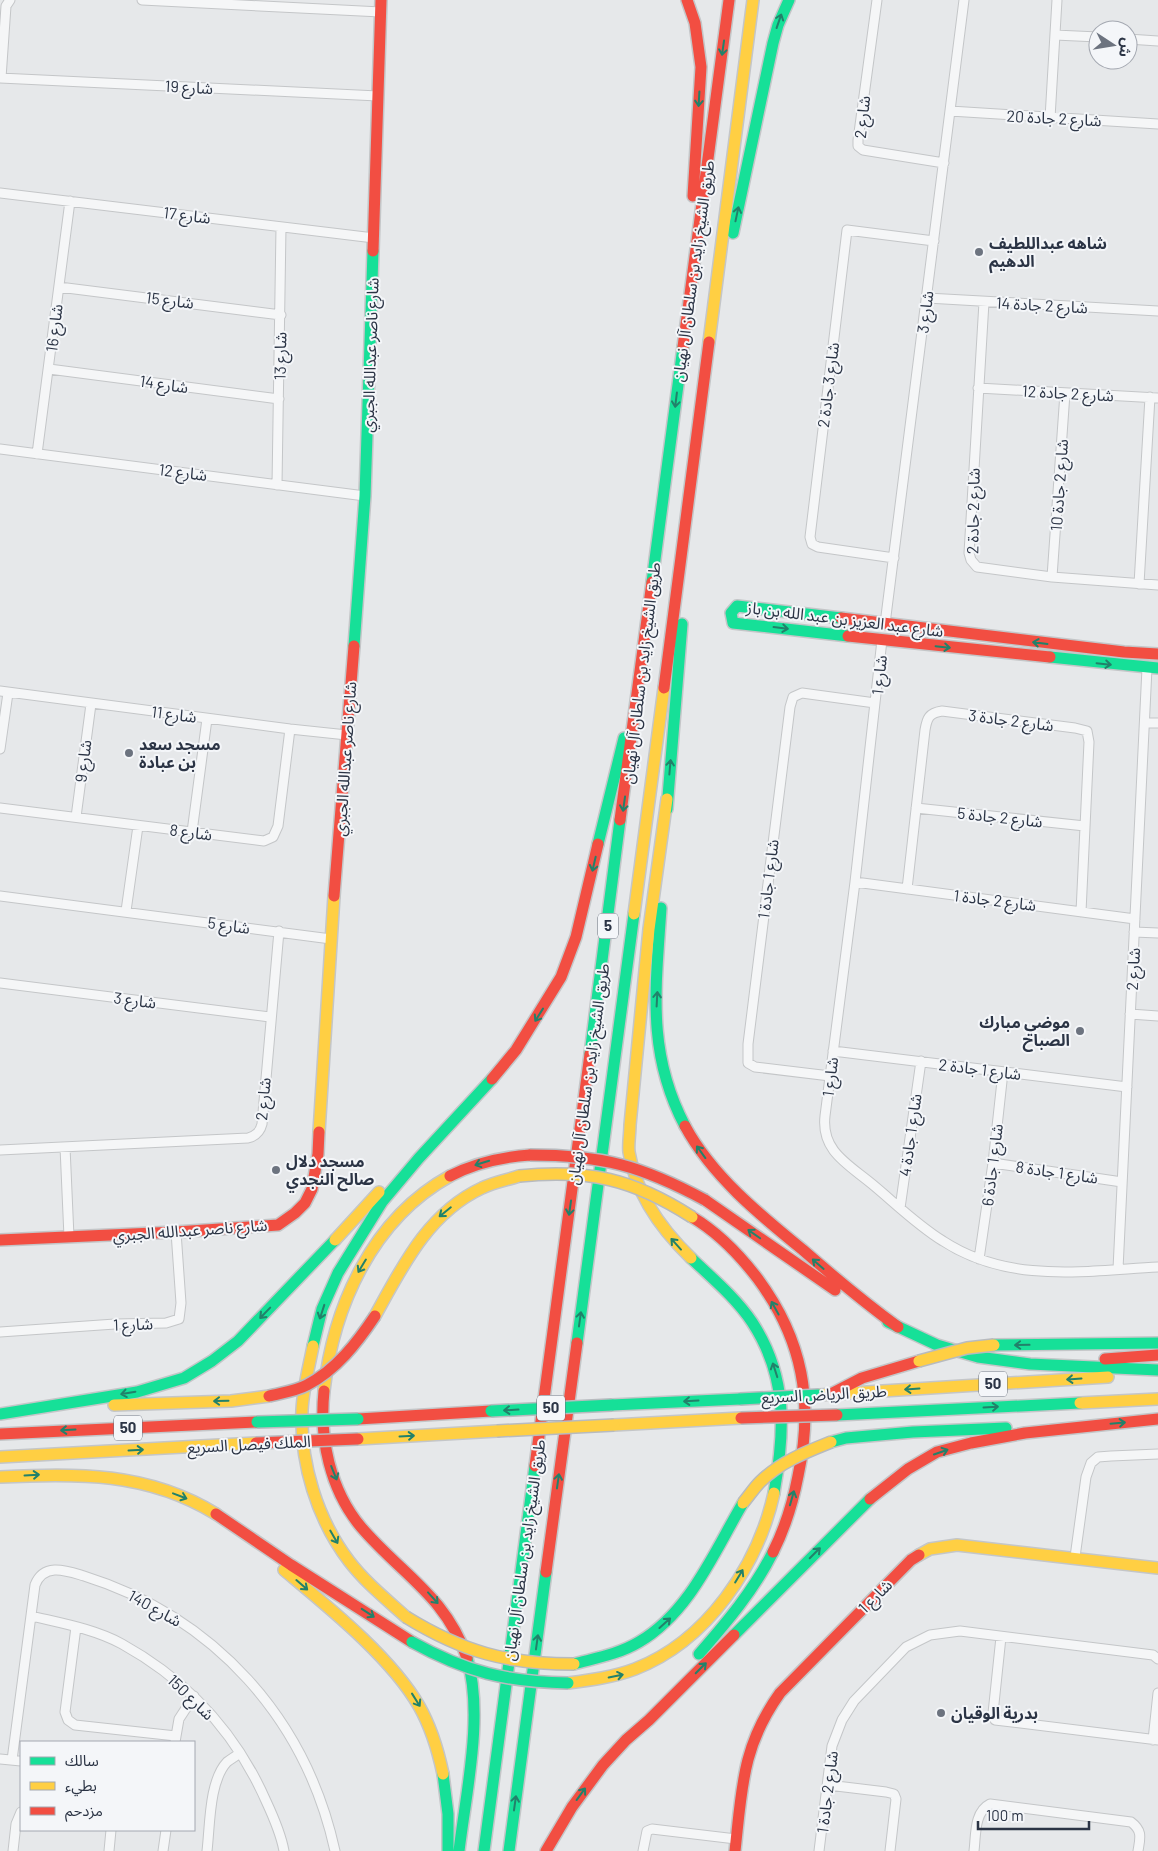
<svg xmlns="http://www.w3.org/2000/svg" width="1158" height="1851" font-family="Barlow,'Noto Sans Arabic',sans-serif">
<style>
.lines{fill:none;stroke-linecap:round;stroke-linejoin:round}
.street-casing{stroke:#c4c6c8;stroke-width:11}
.fast-casing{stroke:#c4c6c8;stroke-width:14}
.slow-casing{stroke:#c4c6c8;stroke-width:14}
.jam-casing{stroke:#c4c6c8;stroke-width:14}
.street{stroke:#f5f6f7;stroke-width:9}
.fast{stroke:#16e098;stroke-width:11}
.slow{stroke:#ffcf43;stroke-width:11}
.jam{stroke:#f24e42;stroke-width:11}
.fast-bridge-casing{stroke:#b8bbbf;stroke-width:14;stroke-linecap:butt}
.slow-bridge-casing{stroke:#b8bbbf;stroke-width:14;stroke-linecap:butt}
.jam-bridge-casing{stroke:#b8bbbf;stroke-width:14;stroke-linecap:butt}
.fast-bridge{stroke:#16e098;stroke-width:11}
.slow-bridge{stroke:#ffcf43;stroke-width:11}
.jam-bridge{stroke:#f24e42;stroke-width:11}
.oneway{stroke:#22816a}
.poi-dot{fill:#6c737f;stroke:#f4f6f9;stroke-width:2}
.labels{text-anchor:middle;stroke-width:4;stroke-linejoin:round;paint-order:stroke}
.shield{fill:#f4f6f9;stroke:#676e7b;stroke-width:1}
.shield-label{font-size:15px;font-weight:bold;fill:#2b3445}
.street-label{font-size:16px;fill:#2b3445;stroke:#f4f6f9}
.poi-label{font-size:16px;font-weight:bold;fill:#2b3445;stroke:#f4f6f9;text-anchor:start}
</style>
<rect width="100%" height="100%" fill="#e6e8ea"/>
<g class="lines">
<g class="street-casing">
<path id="street" d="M142,0L381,12
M877,0L858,140V146L863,150L944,163
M1055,35L1098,37
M1128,39L1158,41
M0,78L378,96
M1,78L6,6L10,0
M950,111L1158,124
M1050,118L1057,0
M0,193L374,238
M59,287L281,315
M927,298L1158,311
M984,302L969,553L971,560L977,567L1052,577L1158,585
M49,369L279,399
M978,388L1158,398
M0,449L365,496
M37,454L70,201
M277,485L281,227
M894,558L818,547L812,544L810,537L847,230L934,241
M1052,577L1065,393
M1139,584L1150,397
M885,624L964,0
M882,640L855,882L825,1116C821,1151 848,1164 872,1184C895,1203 917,1225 943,1241C1009,1284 1084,1271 1158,1267
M0,691L290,729L347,735
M1145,723H1158
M0,749L8,693
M0,808L264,841L273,837L278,826L290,729
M916,808L1085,826
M76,817L91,704
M192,832L207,719
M855,882L1135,919
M907,889L925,730C927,718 929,713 942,711L1075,728L1087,731L1089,742L1081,912
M0,896L331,939
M126,911L138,826
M1134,932L1158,933
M0,983L270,1017
M1130,1014L1158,1016
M833,1051L1127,1087
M830,1076L755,1067L748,1063V1044L790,707L793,697L802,693L875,703
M65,1147L69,1237
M0,1150L248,1138C256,1136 260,1132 262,1124L279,931
M993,1163L1122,1182
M900,1208L921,1061
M979,1259L993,1163L1003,1072
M1118,1269L1147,668
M0,1332L115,1324L166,1323L179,1319L181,1303L176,1232
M1075,1557L1086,1477L1091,1463L1098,1457L1111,1456L1158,1454
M31,1616C60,1623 95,1629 122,1644C187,1680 236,1733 266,1801C273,1816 281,1834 284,1851
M76,1627L65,1712L68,1720L75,1725L176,1736
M1001,1637L993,1713L995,1720L1158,1740
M1153,1740L1158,1693
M175,1742L179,1719L194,1696
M0,1759L21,1761
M12,1760L35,1585C44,1562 67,1571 84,1576C215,1617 306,1719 335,1851
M828,1785L886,1792L894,1794L896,1799L890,1851
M13,1851L16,1824L21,1812
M109,1851L111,1830
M163,1851L166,1830
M207,1851C210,1826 209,1781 227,1762C231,1759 236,1756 240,1753
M643,1851L647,1831L652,1829L736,1839
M819,1851L832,1746L842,1720L854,1701L906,1647L930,1635L960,1631L1153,1655L1158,1659
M974,1851C976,1835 974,1812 990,1804L1131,1822C1143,1831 1140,1838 1138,1851"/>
</g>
<g class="fast-casing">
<path id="fast" d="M733,233L773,43L778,25L789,0
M652,582L683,347
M841,618L737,606L731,613L733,623L848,636
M354,646L365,496L373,251
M1050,657L1158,668
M667,809L682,624
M598,844L624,738
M661,908C656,987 646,1052 685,1126
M590,1054L620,820
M691,1258C712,1278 736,1298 752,1322C788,1377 785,1431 774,1493
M888,1322L937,1345L978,1357L1030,1364L1158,1370
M577,1343L634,914
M994,1345L1158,1343
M313,1346L322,1309L338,1273L382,1202L419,1158L492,1079
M612,1405L740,1399
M0,1414L137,1392L184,1378L212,1361L238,1341L335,1240
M837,1415L1080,1403
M831,1442L846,1438L913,1432L1006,1428
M734,1635L870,1499
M699,1654C727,1622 754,1590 773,1552
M574,1664C596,1658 619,1654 639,1642C690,1612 714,1552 743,1503
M443,1774L448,1814V1851
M459,1851C466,1792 484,1715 467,1658
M484,1851L535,1466
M509,1851L546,1572"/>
</g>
<g class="slow-casing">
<path id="slow" d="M709,342L753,0
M667,799L649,929L630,1125C630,1134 628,1144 629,1152C636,1195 661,1229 691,1258
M634,914L664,688
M319,1132L334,896
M335,1240L379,1192
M375,1316C402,1267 428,1213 482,1188C494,1182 507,1180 519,1176
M313,1346C309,1367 303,1389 302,1410C300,1463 317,1519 349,1561C365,1582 386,1599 406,1617
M324,1391C333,1307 372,1219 450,1176
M819,1395L1108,1377
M1080,1403L1158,1399
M114,1405L231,1401L269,1396
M614,1425L741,1418
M358,1439L497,1431
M0,1457L256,1443
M0,1477C77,1473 148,1472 216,1514
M919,1555L930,1549L957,1545L1158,1568
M284,1570C327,1606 391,1657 419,1706C431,1727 438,1750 443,1774
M568,1683C591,1680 614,1677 635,1669C707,1641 758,1566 774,1493"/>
</g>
<g class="jam-casing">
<path id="jam" d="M687,0L695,23L701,67L693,196
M373,251L381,0
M683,347L729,0
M841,618L1124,652L1158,654
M848,636L1050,657
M664,688L709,342
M620,820L652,582
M334,896L354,646
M492,1079L516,1050L561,977L576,937L598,844
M685,1126C712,1176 760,1215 803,1250C834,1277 865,1303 898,1327
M450,1176C475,1163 502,1157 530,1155
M705,1200L835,1290
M692,1217C719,1233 739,1254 758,1279C803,1340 814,1402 798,1476C793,1502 785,1528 773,1552
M0,1240L176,1232L278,1225L295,1213L305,1203L312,1189L318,1154L319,1132
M1105,1359L1158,1355
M324,1391C319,1438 330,1490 361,1527C401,1574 446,1596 467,1658
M831,1394L862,1378L919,1361
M358,1419L491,1411
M0,1434L257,1422
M535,1466L590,1054
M870,1499L908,1469L937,1452L971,1443L1025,1433L1158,1419
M216,1514L291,1565L412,1642
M546,1572L577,1343
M546,1851L572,1807L603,1765L626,1740L649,1720L734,1635
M735,1851C742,1788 742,1746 780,1693L911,1560L919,1555"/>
</g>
<use href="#street" class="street"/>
<use href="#fast" class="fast"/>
<use href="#slow" class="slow"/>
<use href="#jam" class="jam"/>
<g class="fast-bridge-casing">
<path id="fast-bridge" d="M740,1399L819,1395
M491,1411L612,1405
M257,1422L358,1419
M412,1642C466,1672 507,1682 568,1683"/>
</g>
<g class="slow-bridge-casing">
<path id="slow-bridge" d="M519,1176C589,1169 633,1179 692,1217
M919,1361L967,1348L994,1345
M497,1431L614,1425
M743,1503C749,1496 754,1488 760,1482C780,1462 806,1452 831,1442
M406,1617C463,1652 507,1664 574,1664"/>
</g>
<g class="jam-bridge-casing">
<path id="jam-bridge" d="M530,1155C602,1155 642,1166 705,1200
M269,1396C281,1393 296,1391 307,1385C336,1370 357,1343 375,1316
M741,1418L837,1415
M256,1443L358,1439"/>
</g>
<use href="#fast-bridge" class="fast-bridge"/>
<use href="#slow-bridge" class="slow-bridge"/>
<use href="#jam-bridge" class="jam-bridge"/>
</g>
<defs><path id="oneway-shaft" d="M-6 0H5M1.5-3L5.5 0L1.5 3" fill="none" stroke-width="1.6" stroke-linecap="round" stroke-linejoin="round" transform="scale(1.25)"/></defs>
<g class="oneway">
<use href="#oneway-shaft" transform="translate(779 21) rotate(-71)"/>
<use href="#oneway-shaft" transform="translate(723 48) rotate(98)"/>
<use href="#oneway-shaft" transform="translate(699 99) rotate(93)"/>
<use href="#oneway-shaft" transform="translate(737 214) rotate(-78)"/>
<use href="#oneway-shaft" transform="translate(676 400) rotate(97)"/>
<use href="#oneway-shaft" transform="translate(781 628) rotate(7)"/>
<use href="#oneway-shaft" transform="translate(1040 643) rotate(-173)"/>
<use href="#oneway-shaft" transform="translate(943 647) rotate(6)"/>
<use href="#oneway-shaft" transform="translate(1104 664) rotate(6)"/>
<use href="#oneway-shaft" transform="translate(670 767) rotate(-85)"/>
<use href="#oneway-shaft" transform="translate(624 804) rotate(98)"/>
<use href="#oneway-shaft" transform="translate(594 864) rotate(103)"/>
<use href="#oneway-shaft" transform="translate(657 999) rotate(-87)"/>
<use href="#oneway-shaft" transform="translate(539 1015) rotate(122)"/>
<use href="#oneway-shaft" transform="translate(701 1152) rotate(-126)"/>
<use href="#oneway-shaft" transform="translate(482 1163) rotate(163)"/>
<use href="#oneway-shaft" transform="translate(570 1208) rotate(98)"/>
<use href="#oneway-shaft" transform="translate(445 1212) rotate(141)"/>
<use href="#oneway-shaft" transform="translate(754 1234) rotate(-145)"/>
<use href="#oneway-shaft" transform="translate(676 1244) rotate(-132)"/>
<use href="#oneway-shaft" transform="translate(818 1264) rotate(-139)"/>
<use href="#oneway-shaft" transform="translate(362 1266) rotate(121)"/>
<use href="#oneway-shaft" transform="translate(775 1308) rotate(-119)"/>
<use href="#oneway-shaft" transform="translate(322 1312) rotate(108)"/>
<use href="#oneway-shaft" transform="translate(265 1313) rotate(134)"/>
<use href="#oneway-shaft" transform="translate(580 1319) rotate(-82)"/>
<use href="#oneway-shaft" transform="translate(1022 1345) rotate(179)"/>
<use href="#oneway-shaft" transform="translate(775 1370) rotate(-108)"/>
<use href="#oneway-shaft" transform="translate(1074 1379) rotate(176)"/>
<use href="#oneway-shaft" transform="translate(912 1389) rotate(176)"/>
<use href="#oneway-shaft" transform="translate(128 1393) rotate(170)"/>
<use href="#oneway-shaft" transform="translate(221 1401) rotate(179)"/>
<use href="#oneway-shaft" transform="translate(691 1401) rotate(177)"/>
<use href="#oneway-shaft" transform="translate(991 1407) rotate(-3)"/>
<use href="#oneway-shaft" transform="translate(511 1410) rotate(177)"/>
<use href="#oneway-shaft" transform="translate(1118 1423) rotate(-5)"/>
<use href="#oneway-shaft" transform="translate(68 1430) rotate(177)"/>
<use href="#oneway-shaft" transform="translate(407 1436) rotate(-3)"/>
<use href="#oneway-shaft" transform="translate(136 1450) rotate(-3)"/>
<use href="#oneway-shaft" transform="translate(941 1452) rotate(-19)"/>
<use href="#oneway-shaft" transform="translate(334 1473) rotate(68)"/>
<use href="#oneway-shaft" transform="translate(32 1475) rotate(-3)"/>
<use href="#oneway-shaft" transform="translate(558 1481) rotate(-82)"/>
<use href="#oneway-shaft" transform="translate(180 1496) rotate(21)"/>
<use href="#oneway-shaft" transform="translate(792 1498) rotate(-74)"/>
<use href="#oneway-shaft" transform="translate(334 1537) rotate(60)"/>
<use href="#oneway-shaft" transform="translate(815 1553) rotate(-45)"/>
<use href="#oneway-shaft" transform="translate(739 1576) rotate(-59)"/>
<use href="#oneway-shaft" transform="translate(302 1585) rotate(41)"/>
<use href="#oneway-shaft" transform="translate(433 1598) rotate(48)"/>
<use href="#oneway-shaft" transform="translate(368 1613) rotate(33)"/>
<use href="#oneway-shaft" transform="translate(665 1623) rotate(-42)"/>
<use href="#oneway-shaft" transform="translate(537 1642) rotate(-82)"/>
<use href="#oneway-shaft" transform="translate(701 1668) rotate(-45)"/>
<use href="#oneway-shaft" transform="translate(616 1676) rotate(-12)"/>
<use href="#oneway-shaft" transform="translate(416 1700) rotate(58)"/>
<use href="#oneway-shaft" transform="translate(581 1794) rotate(-54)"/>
<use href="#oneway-shaft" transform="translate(515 1803) rotate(-82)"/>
</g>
<g class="poi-dot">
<circle cx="979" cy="252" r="5"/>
<circle cx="129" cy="753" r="5"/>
<circle cx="1080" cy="1031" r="5"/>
<circle cx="276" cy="1170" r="5"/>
<circle cx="941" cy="1713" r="5"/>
</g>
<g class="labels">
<g class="shield">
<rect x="598" y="913.5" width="20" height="25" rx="4"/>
<rect x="979" y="1371.5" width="28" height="25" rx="4"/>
<rect x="537" y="1395.5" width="28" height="25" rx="4"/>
<rect x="114" y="1415.5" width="28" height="25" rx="4"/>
</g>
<g class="shield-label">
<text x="608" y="931">5</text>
<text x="993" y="1389">50</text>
<text x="551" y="1413">50</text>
<text x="128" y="1433">50</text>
</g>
<g class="street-label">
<text transform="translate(189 87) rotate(3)" y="6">شارع 19</text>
<text transform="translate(862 117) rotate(-84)" y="6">شارع 2</text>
<text transform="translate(1054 118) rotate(3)" y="6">شارع 2 جادة 20</text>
<text transform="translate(187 215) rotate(7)" y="6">شارع 17</text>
<text transform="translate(693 271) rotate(-82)" y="6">طريق الشيخ زايد بن سلطان آل نهيان</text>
<text transform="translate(170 300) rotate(7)" y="6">شارع 15</text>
<text transform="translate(1042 305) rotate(3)" y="6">شارع 2 جادة 14</text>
<text transform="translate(925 312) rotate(-83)" y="6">شارع 3</text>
<text transform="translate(54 328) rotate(-83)" y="6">شارع 16</text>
<text transform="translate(370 355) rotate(-88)" y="6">شارع ناصر عبدالله الجبري</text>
<text transform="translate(280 356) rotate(-89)" y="6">شارع 13</text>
<text transform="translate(164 384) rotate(8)" y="6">شارع 14</text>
<text transform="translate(828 385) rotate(-83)" y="6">شارع 3 جادة 2</text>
<text transform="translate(1068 393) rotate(3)" y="6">شارع 2 جادة 12</text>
<text transform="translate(183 472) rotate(7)" y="6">شارع 12</text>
<text transform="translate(1059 485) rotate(-86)" y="6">شارع 2 جادة 10</text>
<text transform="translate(973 511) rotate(-89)" y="6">شارع 2 جادة 2</text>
<text transform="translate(845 619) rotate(7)" y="6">شارع عبد العزيز بن عبد الله بن باز</text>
<text transform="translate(641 673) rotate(-83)" y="6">طريق الشيخ زايد بن سلطان آل نهيان</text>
<text transform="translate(879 675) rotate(-84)" y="6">شارع 1</text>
<text transform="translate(174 714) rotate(7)" y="6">شارع 11</text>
<text transform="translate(1011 720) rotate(7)" y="6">شارع 2 جادة 3</text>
<text transform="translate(345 759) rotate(-86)" y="6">شارع ناصر عبدالله الجبري</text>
<text transform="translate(83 761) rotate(-83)" y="6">شارع 9</text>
<text transform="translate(1000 817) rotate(6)" y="6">شارع 2 جادة 5</text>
<text transform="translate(191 832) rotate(7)" y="6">شارع 8</text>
<text transform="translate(768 879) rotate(-83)" y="6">شارع 1 جادة 1</text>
<text transform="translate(995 900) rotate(7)" y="6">شارع 2 جادة 1</text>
<text transform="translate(229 925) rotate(8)" y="6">شارع 5</text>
<text transform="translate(1133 969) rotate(-87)" y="6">شارع 2</text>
<text transform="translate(135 1000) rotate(7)" y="6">شارع 3</text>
<text transform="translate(980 1069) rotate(7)" y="6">شارع 1 جادة 2</text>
<text transform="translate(588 1074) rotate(-82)" y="6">طريق الشيخ زايد بن سلطان آل نهيان</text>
<text transform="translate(830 1077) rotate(-83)" y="6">شارع 1</text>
<text transform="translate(263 1099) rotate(-85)" y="6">شارع 2</text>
<text transform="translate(910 1135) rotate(-82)" y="6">شارع 1 جادة 4</text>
<text transform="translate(992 1165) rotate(-83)" y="6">شارع 1 جادة 6</text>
<text transform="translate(1057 1172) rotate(8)" y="6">شارع 1 جادة 8</text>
<text transform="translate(190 1230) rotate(-4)" y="6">شارع ناصر عبدالله الجبري</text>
<text transform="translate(133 1324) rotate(-2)" y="6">شارع 1</text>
<text transform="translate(824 1394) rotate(-3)" y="6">طريق الرياض السريع</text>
<text transform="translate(249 1444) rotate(-3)" y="6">الملك فيصل السريع</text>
<text transform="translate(524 1550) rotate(-82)" y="6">طريق الشيخ زايد بن سلطان آل نهيان</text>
<text transform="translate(875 1596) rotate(-45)" y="6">شارع 1</text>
<text transform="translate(155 1608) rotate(29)" y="6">شارع 140</text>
<text transform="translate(191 1697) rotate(44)" y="6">شارع 150</text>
<text transform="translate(827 1792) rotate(-83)" y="6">شارع 2 جادة 1</text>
</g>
<g class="poi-label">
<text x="989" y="249">شاهه عبداللطيف<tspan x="989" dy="18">الدهيم</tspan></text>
<text x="139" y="750">مسجد سعد<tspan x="139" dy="18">بن عبادة</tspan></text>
<text x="1070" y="1028" text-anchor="end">موضي مبارك<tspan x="1070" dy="18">الصباح</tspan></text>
<text x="286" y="1167">مسجد دلال<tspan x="286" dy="18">صالح النجدي</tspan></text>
<text x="951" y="1719">بدرية الوقيان</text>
</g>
</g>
<rect x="20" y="1741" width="175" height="90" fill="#f4f6f9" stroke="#a4a8b1"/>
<rect x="30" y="1757" width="25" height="8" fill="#16e098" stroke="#a4a8b1"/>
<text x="65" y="1766" font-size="15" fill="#2b3445">سالك</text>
<rect x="30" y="1782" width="25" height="8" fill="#ffcf43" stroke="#a4a8b1"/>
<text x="65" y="1791" font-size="15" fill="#2b3445">بطيء</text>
<rect x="30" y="1807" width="25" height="8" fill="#f24e42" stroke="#a4a8b1"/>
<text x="65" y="1816" font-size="15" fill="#2b3445">مزدحم</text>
<g transform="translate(1113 45) rotate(102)"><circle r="24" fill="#f4f6f9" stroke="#a4a8b1"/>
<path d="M0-4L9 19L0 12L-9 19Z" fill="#6c737f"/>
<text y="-8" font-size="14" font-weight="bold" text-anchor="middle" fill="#2b3445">ش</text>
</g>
<path d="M978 1821v8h111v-8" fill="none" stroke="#2b3445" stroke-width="2.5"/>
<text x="986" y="1821" font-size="15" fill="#2b3445" stroke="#f4f6f9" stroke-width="4" paint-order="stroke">100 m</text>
</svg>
